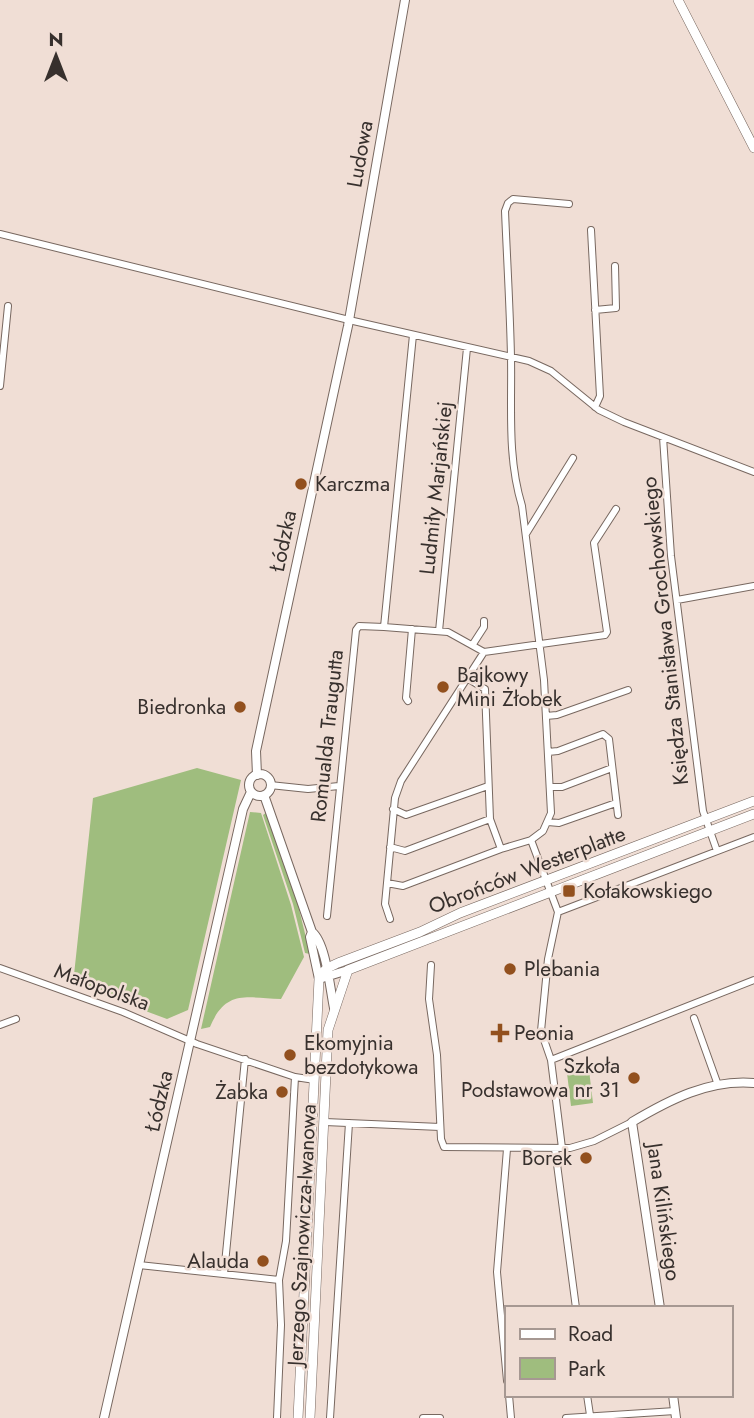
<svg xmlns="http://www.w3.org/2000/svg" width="754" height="1418" font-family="Jost,sans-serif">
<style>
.green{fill:#9fbd7e}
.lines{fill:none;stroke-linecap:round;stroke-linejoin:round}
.minor-casing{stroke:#786860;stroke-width:8}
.tertiary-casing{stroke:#786860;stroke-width:10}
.secondary-casing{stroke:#786860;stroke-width:10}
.minor{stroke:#fff;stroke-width:6}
.tertiary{stroke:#fff;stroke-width:8}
.secondary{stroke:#fff;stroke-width:9}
.poi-dot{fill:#92501e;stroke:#f0ded5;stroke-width:2.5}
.labels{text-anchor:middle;stroke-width:5;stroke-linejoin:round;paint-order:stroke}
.street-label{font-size:21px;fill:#37302d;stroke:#f0ded5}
.poi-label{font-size:21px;fill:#37302d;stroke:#f0ded5;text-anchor:start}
</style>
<rect width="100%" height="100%" fill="#f0ded5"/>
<path class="green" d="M197,768L241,780L188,1010L167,1019L73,984L93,798Z
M250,812L261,813L291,905L304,957L281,999C246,998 226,989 210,1027L201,1029Z
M267,812L296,897L310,954L305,953L293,904L263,815Z
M588,1062L593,1103L571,1106L566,1065Z"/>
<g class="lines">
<g class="minor-casing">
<path id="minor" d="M569,204L513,199L508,203L505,211C507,260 510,308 511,357C512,407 507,457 522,506L544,680L551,813L543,831L531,840L558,912L754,837
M591,230L600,396L595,407
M0,234L349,320L529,361L551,371L599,410L624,422L754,472
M595,310L616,308L615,266
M0,386L8,306
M663,437L671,556L703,811L717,851
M526,534L573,458
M677,600L754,586
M384,627L448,632L484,652L605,635L607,632L594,543L616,509
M439,631L467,348
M473,644L484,627V621
M467,678L485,689L490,819L501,849L531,840
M408,701L406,698L412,629
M546,716L557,715L628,690
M548,752L558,751L603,734L609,739L618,815
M270,785L308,789L339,786
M550,787H562L612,768
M393,809L406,815L488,786
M548,822L559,823L616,803
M390,847L405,851L490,819
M387,883L403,886L501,849
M558,912L548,959L541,1031L551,1060L562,1148
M327,916L356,630L359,626L384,627L413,335
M390,919L385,904L395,798L401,781L484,652
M431,965L429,999L437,1055L441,1139L444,1147L570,1148L594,1141L632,1122
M0,968L123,1012L197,1044L295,1077L315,1080
M694,1018L718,1085
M0,1025L16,1019
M551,1060L754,980
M325,1122L440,1127
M507,1149L497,1272L507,1381
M555,1149L576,1308
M139,1265L279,1280
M224,1274L245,1059
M509,1395L511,1418
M587,1395L590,1415
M277,1418L281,1325L279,1280L286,1241L295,1077
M330,1418L349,1123
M423,1418H440
M566,1418L675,1411"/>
</g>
<g class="tertiary-casing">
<path id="tertiary" d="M249 785a11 11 0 1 1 22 0a11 11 0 1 1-22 0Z
M257,775L256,751L348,326L405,0
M264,795L312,932C326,943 330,989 334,1008
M312,932L310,937L319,979L348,970
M660,1308L632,1122C669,1100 709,1079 754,1083
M673,1395L676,1418
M104,1418L243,809L251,792"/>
</g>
<g class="secondary-casing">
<path id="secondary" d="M678,0L754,148
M298,1418L319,979C323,969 329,967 338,963L420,932L460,913L754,801
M310,1418L328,1030L348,970L754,814"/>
</g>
<use href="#minor" class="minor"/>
<use href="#tertiary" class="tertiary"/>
<use href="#secondary" class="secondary"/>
</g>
<g class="poi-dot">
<circle cx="301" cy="484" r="7"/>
<circle cx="443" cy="687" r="7"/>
<circle cx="240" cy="707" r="7"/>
<rect x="562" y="884" width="14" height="14" rx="3.5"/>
<circle cx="510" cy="969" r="7"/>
<path d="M496.5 1022.5h7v7h7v7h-7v7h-7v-7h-7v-7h7z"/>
<circle cx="290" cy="1055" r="7"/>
<circle cx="634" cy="1078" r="7"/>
<circle cx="282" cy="1092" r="7"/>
<circle cx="586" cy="1158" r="7"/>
<circle cx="263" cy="1261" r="7"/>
</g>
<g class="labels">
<g class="street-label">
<text transform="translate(360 154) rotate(-80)" y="7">Ludowa</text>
<text transform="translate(436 488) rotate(-84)" y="7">Ludmiły Marjańskiej</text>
<text transform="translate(283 541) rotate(-78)" y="7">Łódzka</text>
<text transform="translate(665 631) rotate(-96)" y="7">Księdza Stanisława Grochowskiego</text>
<text transform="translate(327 736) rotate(-84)" y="7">Romualda Traugutta</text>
<text transform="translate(527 870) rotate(-21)" y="7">Obrońców Westerplatte</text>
<text transform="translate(102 987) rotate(20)" y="7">Małopolska</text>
<text transform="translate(159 1101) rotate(-77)" y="7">Łódzka</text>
<text transform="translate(664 1212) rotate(82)" y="7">Jana Kilińskiego</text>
<text transform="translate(302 1235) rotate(-87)" y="7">Jerzego Szajnowicza-Iwanowa</text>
</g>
<g class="poi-label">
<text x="315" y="491">Karczma</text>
<text x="457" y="682">Bajkowy<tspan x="457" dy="24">Mini Żłobek</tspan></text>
<text x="226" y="714" text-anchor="end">Biedronka</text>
<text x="583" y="898">Kołakowskiego</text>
<text x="524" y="976">Plebania</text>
<text x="514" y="1040">Peonia</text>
<text x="304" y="1050">Ekomyjnia<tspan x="304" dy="24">bezdotykowa</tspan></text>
<text x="620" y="1073" text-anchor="end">Szkoła<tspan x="620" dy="24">Podstawowa nr 31</tspan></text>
<text x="268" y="1099" text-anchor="end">Żabka</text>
<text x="572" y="1165" text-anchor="end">Borek</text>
<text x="249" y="1268" text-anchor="end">Alauda</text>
</g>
</g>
<rect x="505" y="1306" width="228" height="91" fill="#f0ded5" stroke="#a69892" stroke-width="2"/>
<rect x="520" y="1329" width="35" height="10" fill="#ffffff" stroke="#a69892" stroke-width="2"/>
<text x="568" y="1341" font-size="21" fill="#37302d">Road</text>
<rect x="520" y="1358" width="35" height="21" fill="#9fbd7e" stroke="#a69892" stroke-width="2"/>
<text x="568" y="1376" font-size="21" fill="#37302d">Park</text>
<g transform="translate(56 56)" stroke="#f0ded5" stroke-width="5" paint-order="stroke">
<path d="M0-5L12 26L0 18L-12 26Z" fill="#37302d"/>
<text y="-10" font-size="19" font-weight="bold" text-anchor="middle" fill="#37302d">N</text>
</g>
</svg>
